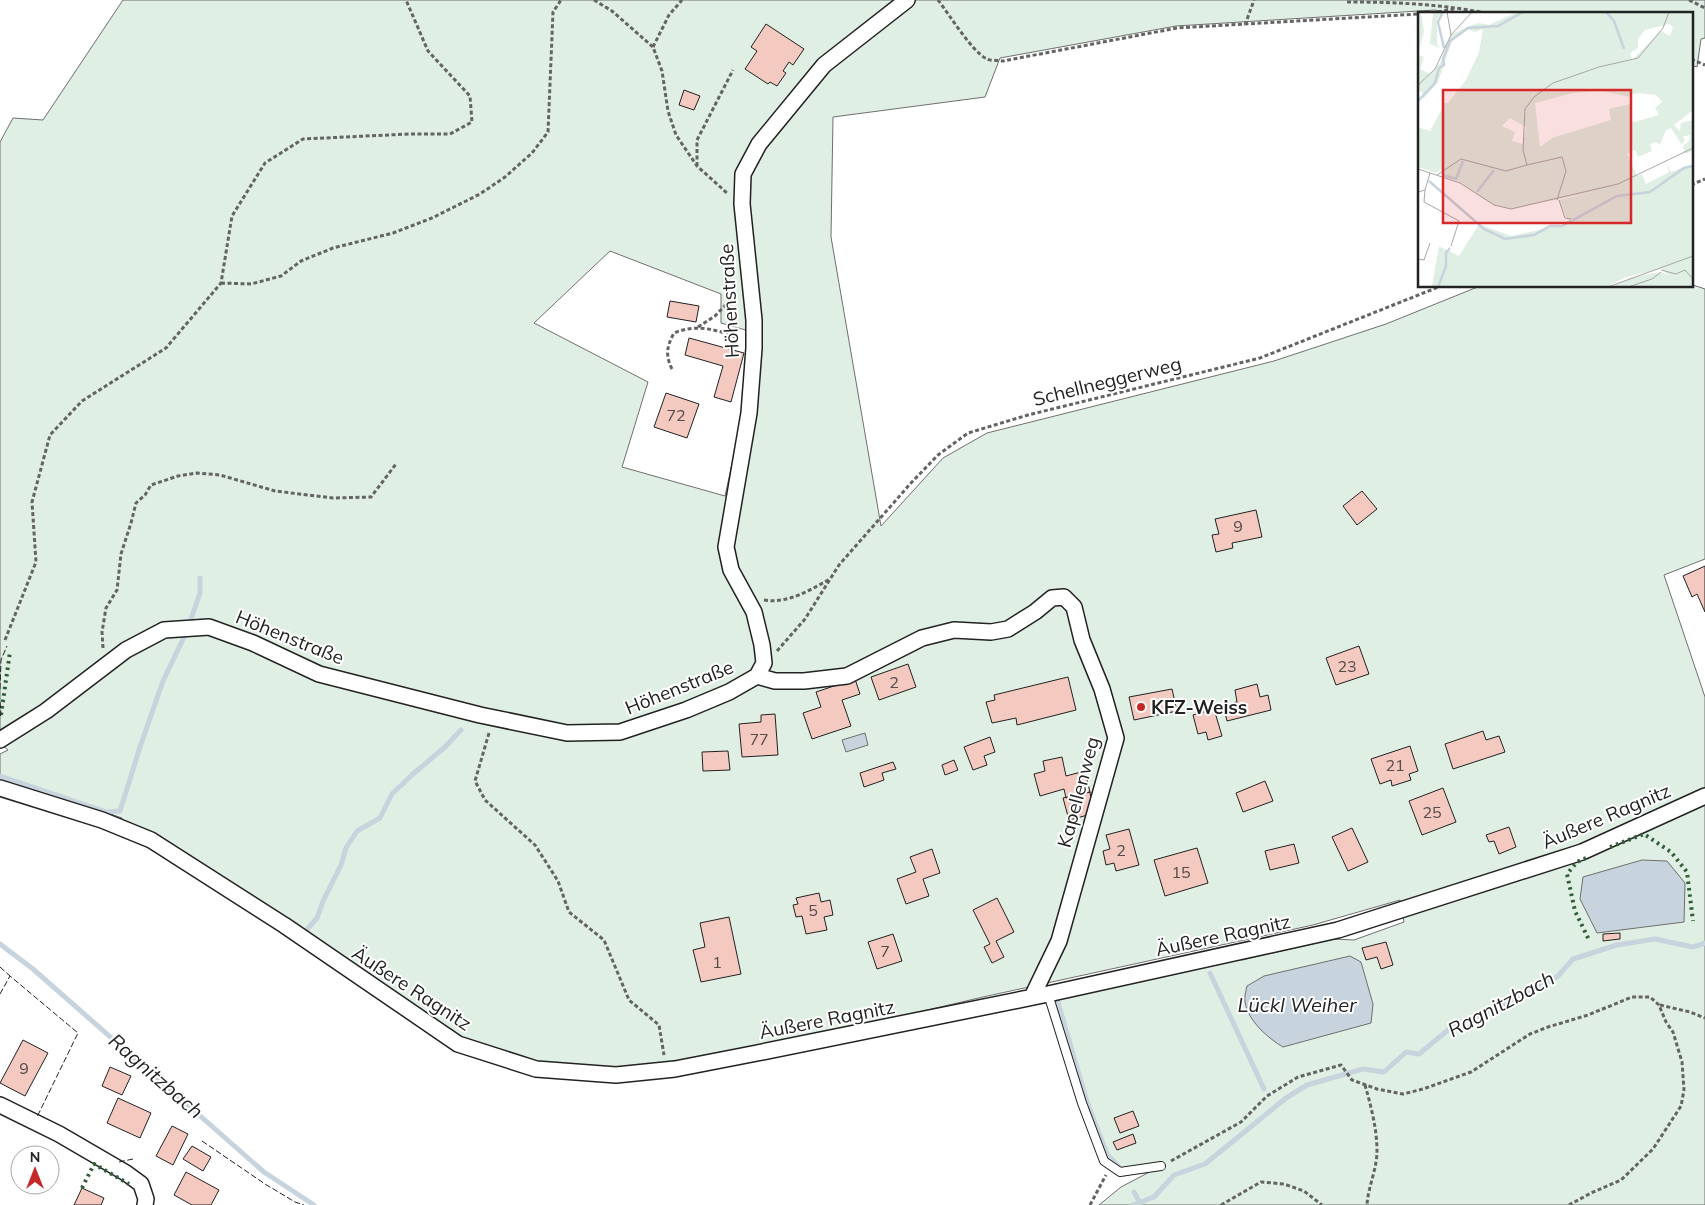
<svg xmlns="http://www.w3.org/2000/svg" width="1705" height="1205" font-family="Mulish,sans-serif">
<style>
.green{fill:#e0efe3;stroke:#6f6f6f;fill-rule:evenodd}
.water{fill:#c7d3dd;stroke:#6f6f6f}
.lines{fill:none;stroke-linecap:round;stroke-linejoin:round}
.stream{stroke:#c7d3dd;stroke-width:5}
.building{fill:#f3c9c0;stroke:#222}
.lane-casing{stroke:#222;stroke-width:10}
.street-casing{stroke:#222;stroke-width:18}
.path{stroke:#646464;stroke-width:3;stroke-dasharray:4 2.5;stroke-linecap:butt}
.lane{stroke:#fff;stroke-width:8}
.street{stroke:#fff;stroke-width:15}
.hedge{stroke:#2f5e38;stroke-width:4;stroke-dasharray:2.5 4;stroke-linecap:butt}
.fence{stroke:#222;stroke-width:1;stroke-dasharray:6 2.5;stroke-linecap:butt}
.poi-dot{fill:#c62828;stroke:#fff;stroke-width:2}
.labels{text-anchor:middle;stroke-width:4;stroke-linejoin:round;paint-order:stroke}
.number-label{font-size:16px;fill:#564c4a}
.street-label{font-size:19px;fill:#222;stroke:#fff}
.poi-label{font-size:19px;font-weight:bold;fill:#222;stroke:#fff;text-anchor:start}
.water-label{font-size:20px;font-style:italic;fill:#222;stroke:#fff}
.inset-river{fill:none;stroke:#c7d3dd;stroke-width:2.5}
.inset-road{fill:none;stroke:#a7a7a7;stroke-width:1}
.view{fill:#d62828;fill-opacity:0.15;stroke:#d62828;stroke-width:2.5}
.inset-edge{fill:none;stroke:#222;stroke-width:2.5}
</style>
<rect width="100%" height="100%" fill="#fff"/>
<path class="green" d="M123,0H1705V38L1701,39L1697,67L1691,65V14H1454L1435,10L1176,26L1000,58L985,97L833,117L831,237L881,526L943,458L987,433L1274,361L1386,324L1480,286H1691V243L1693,285L1705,289V559L1664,575L1705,697V1205H1099L1121,1187L1159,1167L1120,1172L1104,1161L1048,994L1231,954L1242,960L1334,939L1354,940L1404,922L1400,900L1313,925L983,997L675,1069H536L458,1044L122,828V818L0,776V754L8,750L0,743V142L13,118L43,120ZM610,251L721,294V323L749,331L742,418L725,496L622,467L648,382L534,323Z"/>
<path class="water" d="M865,733L868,745L846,752L842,740Z
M1642,860L1667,861L1685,883L1684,922L1597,933L1580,899L1583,877Z
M1350,956L1361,962L1373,1004L1371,1023L1283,1047C1268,1038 1248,1021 1245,1002C1244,997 1246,991 1247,986L1264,976Z"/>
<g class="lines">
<path class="stream" d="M190,622L200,593V578
M0,776L107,812L120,811L140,747L163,681L185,635
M303,934L317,918L323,901L341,865L346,848L357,831L380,818L392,794L413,774L445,747L461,730
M1194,941L1195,947
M0,944L33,969L264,1172L314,1205
M1210,973L1264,1089
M1057,999L1087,1102L1107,1154L1121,1169
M1134,1192L1140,1203
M1133,1205L1154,1197L1174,1175L1205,1164L1286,1098L1307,1085L1363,1069L1384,1072L1406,1052L1419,1054L1454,1025L1522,998L1558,976L1573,959L1617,945L1655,939L1693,947L1705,943"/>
</g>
<path class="building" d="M766,24L804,49L793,65L789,62L783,71L786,73L777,86L770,82L768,84L745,69L757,51L751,47Z
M684,90L700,96L694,110L679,105Z
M670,301L699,306L696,322L667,317Z
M689,338L744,353L731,402L714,397L723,366L685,355Z
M666,393L699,404L687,438L654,427Z
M1362,491L1377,509L1357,525L1343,506Z
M1256,510L1262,537L1232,543L1233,548L1216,552L1212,535L1219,534L1215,519Z
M1705,566V612L1697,594L1692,597L1683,576Z
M1359,646L1369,674L1336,685L1326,658Z
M908,664L916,687L879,700L871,677Z
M1068,677L1076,710L1017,725L1016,718L992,723L986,702L995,700L994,695Z
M855,679L860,694L842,700L851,726L812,739L803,713L821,707L816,692Z
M1257,684L1260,697L1268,695L1271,710L1227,721L1223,705L1237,702L1235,690Z
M1172,689L1177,711L1134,720L1129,697Z
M1214,709L1222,736L1208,740L1206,732L1198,734L1193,715Z
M775,714L778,755L742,757L739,724L761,722V715Z
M1483,731L1486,740L1499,736L1505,752L1453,769L1445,744Z
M990,737L995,752L984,756L987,765L973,770L964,747Z
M1410,746L1418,771L1409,774L1411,780L1392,786L1391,780L1380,784L1371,759Z
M728,751L730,770L703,771L702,752Z
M1062,757L1066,776L1085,771L1090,792L1066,798L1064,789L1040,796L1034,774L1045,771L1043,761Z
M954,760L958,770L945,775L942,765Z
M893,762L896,769L882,773L884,780L864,787L860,773Z
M1265,781L1273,801L1243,812L1236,793Z
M1443,788L1456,822L1422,835L1409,801Z
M1090,792L1092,804L1088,815L1069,820L1063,798Z
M1509,827L1516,847L1499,854L1494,841L1489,842L1486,835Z
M1352,828L1368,862L1348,871L1332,837Z
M1129,829L1139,865L1116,871L1114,863L1106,865L1103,851L1110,849L1106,835Z
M1294,844L1299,863L1270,870L1265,851Z
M1197,848L1208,883L1165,896L1154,860Z
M932,849L940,873L923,879L929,896L906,904L897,879L916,872L910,857Z
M819,893L821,902L830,900L833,915L824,917L827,930L806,934L802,916L796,917L793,905L798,904L796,898Z
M997,898L1014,932L996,941L1004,957L992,963L984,947L990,944L973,910Z
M729,917L741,974L701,982L693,950L705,947L700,923Z
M1620,933V939L1603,941V934Z
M893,934L902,961L877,969L868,942Z
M1386,942L1393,965L1381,969L1377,957L1366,960L1362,948Z
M23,1040L48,1053L25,1096L0,1083Z
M110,1067L131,1076L122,1095L102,1086Z
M118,1098L151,1113L140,1138L107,1123Z
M1133,1111L1139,1126L1120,1133L1114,1118Z
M172,1126L188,1134L173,1165L156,1156Z
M1133,1134L1136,1143L1117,1150L1113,1142Z
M192,1146L211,1157L203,1171L183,1159Z
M186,1172L219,1190L211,1205H192L174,1195Z
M82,1188L104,1198L101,1205H74Z"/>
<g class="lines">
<g class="lane-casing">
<path id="lane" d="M1048,994L1082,1103L1104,1161L1120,1172L1161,1166"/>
</g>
<g class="street-casing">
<path id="street" d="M757,676L775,681H804L847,676L922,638L954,630L991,632L1008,629L1035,612L1052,598L1064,597L1074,607L1082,640L1102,689L1116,738L1059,941L1032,997
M0,740L46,711L126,650L164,630L209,627L253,643L319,674L480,715L567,733L620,732L686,710L729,692L757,676L764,663L762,645L754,612L731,570L726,547L749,413L754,348V320L742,204L743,174L759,144L824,65L907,0
M0,788L102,820L151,840L284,925L458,1044L536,1069L616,1075L675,1069L752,1054L1048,994L1338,930L1582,852L1705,796
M0,1105L59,1134L126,1173L141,1184L146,1199L145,1205"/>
</g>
<path class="path" d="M594,0L612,11L653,47L662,71L668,111L676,135L697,166L727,193
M938,0C949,14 972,52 987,59C991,61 998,60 1003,61L1177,28L1419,14
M1689,0L1705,8
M1347,2C1395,2 1443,4 1490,14
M1425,14L1454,9
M1245,25L1254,0
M653,47L669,15L682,0
M1691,59L1705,65
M697,166V140L733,70
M1691,185L1705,179
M221,283L251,284L281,276L301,261L333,248L393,233L432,218L480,194L505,177L532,153L548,132L553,12L561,0
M698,327L715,316L735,295
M672,369C665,355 667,346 674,333C695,324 717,329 738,338
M764,600C788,604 810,590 830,579
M5,640L36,562L32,502L50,435L82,401L166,348L221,283L232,216L265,163L303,139L409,134H450L472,122L470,96L428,51L406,0
M103,648L102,632L106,608L117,590L121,554L131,523L136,503L145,495L151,485L178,476L197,473L220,475L275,491L333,498L371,497L396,464
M777,651L805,619L839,565L911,483L938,455L968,433L1028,415L1260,358L1441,286
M489,733L475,781L485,800L535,845L558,881L569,912L604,940L629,1000L659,1025L664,1055
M1660,1005L1690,1012L1705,1018
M1365,1085C1371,1106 1377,1129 1377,1151C1377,1169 1368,1187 1367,1205
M1171,1161L1241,1122L1267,1096L1298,1077L1341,1065L1352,1080L1377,1089L1403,1094L1423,1089L1471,1072L1530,1034L1548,1027L1588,1015L1632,997H1650L1659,1005L1666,1022L1673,1032L1682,1062L1684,1090L1681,1106L1653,1149L1621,1180L1591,1193L1569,1205
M1090,1205L1106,1175
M1221,1205L1261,1182L1284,1184L1304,1191L1322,1205"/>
<use href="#lane" class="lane"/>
<use href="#street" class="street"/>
<path class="hedge" d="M1,715L10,652
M1610,847L1644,834L1671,852L1687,872L1693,921
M1586,858L1577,862L1567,874L1575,911L1589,940
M82,1188L94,1164L129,1184"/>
<path class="fence" d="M0,689L1,660L7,646
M0,702L1,715L0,716
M0,967L10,976
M0,994L10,976L78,1033L37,1117
M202,1141L265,1184L295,1202L304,1205
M119,1162L133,1159"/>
</g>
<circle class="poi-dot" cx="1141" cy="707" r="5"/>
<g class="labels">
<g class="number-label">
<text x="676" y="421">72</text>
<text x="1238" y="532">9</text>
<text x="1347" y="672">23</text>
<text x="894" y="688">2</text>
<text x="759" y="745">77</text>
<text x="1395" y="771">21</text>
<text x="1432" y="818">25</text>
<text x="1121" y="856">2</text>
<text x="1181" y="878">15</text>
<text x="813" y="916">5</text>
<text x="885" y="957">7</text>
<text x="717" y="968">1</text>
<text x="24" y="1074">9</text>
</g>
<g class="street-label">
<text transform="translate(729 301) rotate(-93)" y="7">Höhenstraße</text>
<text transform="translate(1107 381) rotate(-14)" y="7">Schellneggerweg</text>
<text transform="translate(290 637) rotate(22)" y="7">Höhenstraße</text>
<text transform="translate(679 687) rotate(-22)" y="7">Höhenstraße</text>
<text transform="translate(1078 792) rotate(-75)" y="7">Kapellenweg</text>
<text transform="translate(1606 816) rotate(-23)" y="7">Äußere Ragnitz</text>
<text transform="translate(1223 935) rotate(-12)" y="7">Äußere Ragnitz</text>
<text transform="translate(412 988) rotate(33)" y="7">Äußere Ragnitz</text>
<text transform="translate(827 1019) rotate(-11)" y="7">Äußere Ragnitz</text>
</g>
<g class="poi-label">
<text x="1151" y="714">KFZ-Weiss</text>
</g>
<g class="water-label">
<text transform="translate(1501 1004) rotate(-28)" y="7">Ragnitzbach</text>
<text x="1297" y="1012">Lückl Weiher</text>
<text transform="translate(156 1076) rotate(41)" y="7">Ragnitzbach</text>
</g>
</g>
<g transform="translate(1418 12)">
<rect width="275" height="275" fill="#fff"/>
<path d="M0,0H3L6,19L0,43L6,45L2,57L12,62L22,51L33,23L51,14L61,11L71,13L99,0H275V98L256,113L262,119L263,111L275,108V139L267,142L265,134L271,129L272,123L264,125L267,127L264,133L253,116L248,118L242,133L238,130L232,132L234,139L220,145L217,138L209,142L219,164L224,162L228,172L251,160L248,150L253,160L275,152V275H192L214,265L243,260L250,263L244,257L208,265L189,275L14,274L21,234L41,244L61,212L93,224L144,213L152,207H149L141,188L180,179L93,197L76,193L38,168L24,163L23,158L17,161L0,155V115L12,119L27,91H30L48,68L61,40L65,17L57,20L50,18L34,29L20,70L5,87V81L0,78ZM251,12L255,15L252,24L243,19L214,48L212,41L220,36V27L227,18ZM184,79L213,85V82L222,81L238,83L244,90L237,96L241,103L216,110L212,109V92L191,97L193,108L134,126L122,135L117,91L155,81ZM92,106L108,115L105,132L94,129L97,120L84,114ZM15,0H24L19,7V32L22,36L12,32Z" fill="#e0efe3" fill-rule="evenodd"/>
<path class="inset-river" d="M25,0L20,10L26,36M188,0L196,9L206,37M0,89L17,71L21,56L26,53L25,47L32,29L50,16L80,14L105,0M25,163L38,167L45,149M11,169L66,217L87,227L116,223L132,214H144L199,184L232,180L266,156L275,154M59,180L76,158M20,275L28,254V241L32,236"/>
<path class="inset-road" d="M29,0L33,23M0,73L17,57L33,23L54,0M109,153L144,145L148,159L139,188M0,157L42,171L76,193L93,197L200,172L275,136M19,163L43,147L88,159L109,153L105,138L107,97L116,85L135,71L181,55L220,46L245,16L251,0M7,178L6,190L41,209L33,234M0,180L7,178L12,161M141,188L147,206L153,207M0,247L6,248L12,231M243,258L258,262L267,258L275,267M190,275L275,244M210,275L234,267L243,260"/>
<path class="view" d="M25,78H213V211H25Z"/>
<rect width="275" height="275" class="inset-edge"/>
</g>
<g transform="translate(35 1170)"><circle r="24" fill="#ffffff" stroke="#a7a7a7"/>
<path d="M0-4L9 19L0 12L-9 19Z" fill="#c62828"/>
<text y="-8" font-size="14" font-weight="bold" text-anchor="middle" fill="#222222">N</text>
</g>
</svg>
